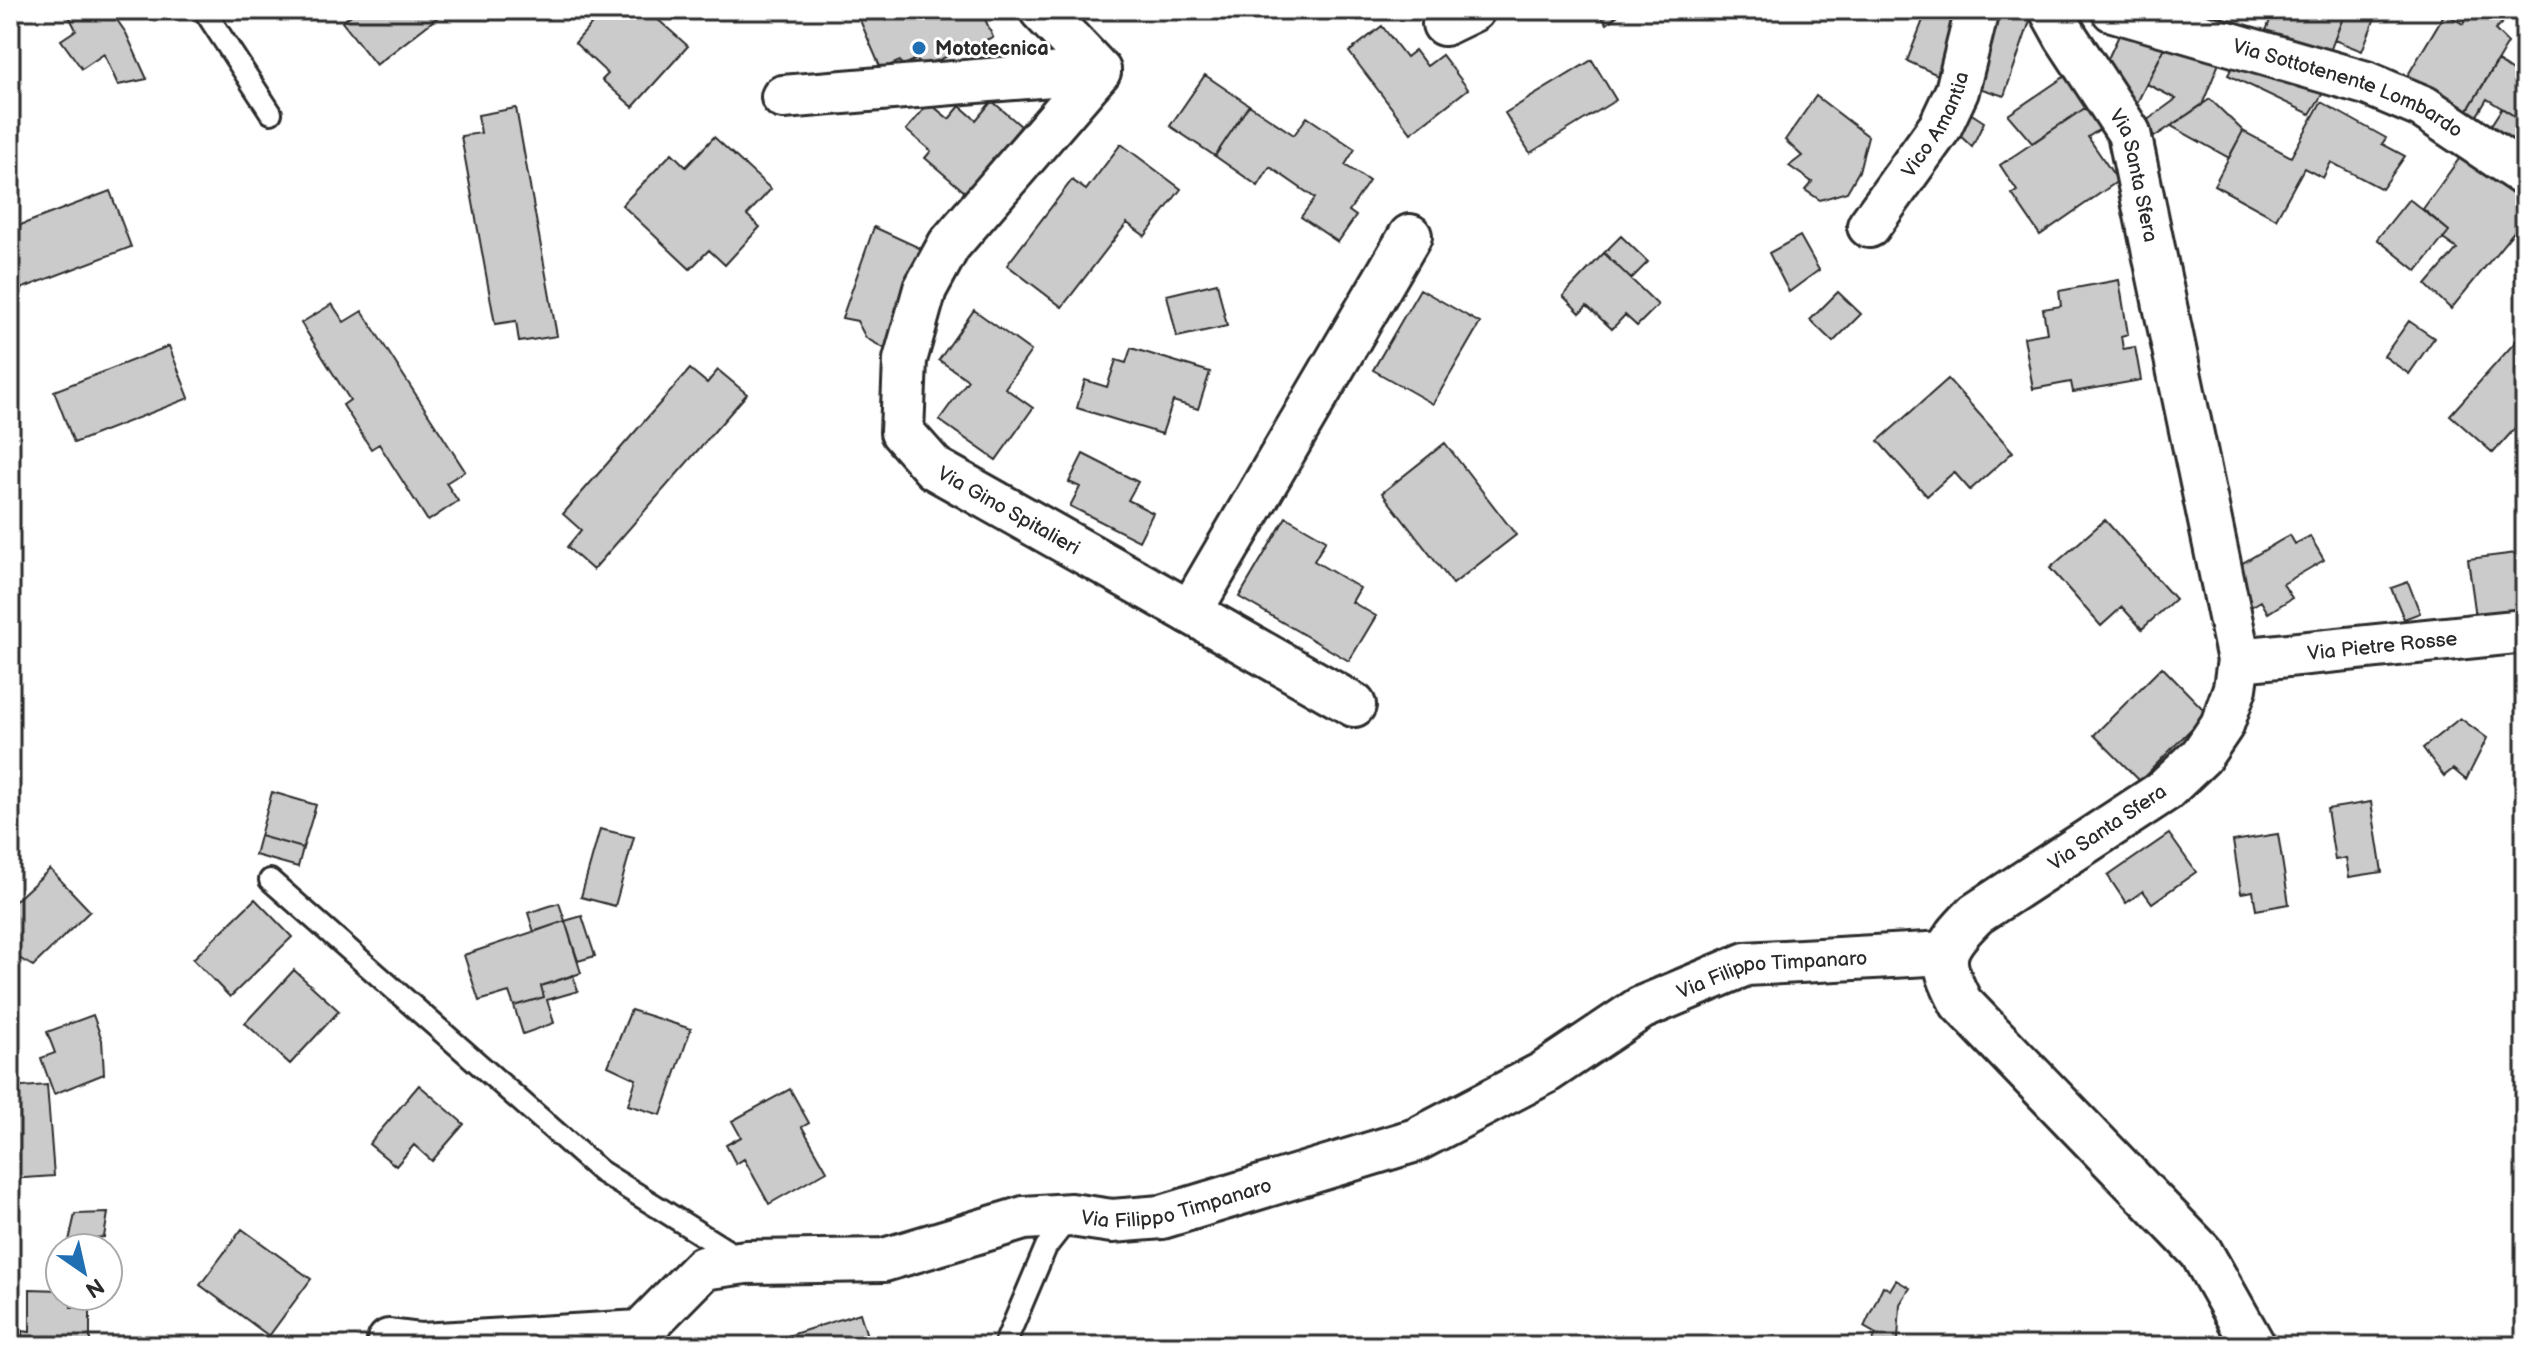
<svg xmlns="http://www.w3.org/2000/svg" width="2535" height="1356" font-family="'Balsamiq Sans',sans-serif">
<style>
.building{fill:#cbcbcb;stroke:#2b2b2b;stroke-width:2}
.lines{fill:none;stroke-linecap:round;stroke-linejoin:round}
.lane-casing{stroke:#2b2b2b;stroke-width:26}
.street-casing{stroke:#2b2b2b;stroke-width:48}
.lane{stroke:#fff;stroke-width:20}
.street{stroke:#fff;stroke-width:42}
.poi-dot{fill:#1f6fb2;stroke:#fff;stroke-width:3}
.labels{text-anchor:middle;stroke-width:6;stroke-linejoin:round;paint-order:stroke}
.poi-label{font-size:20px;font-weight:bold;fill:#2b2b2b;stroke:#fff;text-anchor:start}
.street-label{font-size:20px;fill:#2b2b2b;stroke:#fff}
</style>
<rect width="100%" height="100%" fill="#fff"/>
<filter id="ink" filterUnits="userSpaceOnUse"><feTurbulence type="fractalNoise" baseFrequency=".0125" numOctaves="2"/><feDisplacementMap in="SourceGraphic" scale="16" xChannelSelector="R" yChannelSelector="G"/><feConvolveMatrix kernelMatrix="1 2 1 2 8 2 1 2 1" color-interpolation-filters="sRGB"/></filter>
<g filter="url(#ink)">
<path class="building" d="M66,10H110L126,33L147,79L118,85L104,54L82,69L61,40L76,30Z
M358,10H447L376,65L342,22Z
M604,10H647L688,46L633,107L602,80L608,74L575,43Z
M874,10H981L993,37L920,68L917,59L902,66L900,61L881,69L859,18Z
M1596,10H1624L1607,24Z
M1927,10H1966L1949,80L1907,61Z
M1992,10L2032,15L2004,96L1973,86Z
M2175,10H2225L2219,24Z
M2274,10H2346L2325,64L2262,41Z
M2346,10H2378L2362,51L2334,40Z
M2471,10H2484L2504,21L2495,30L2508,43L2461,121L2402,85L2445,13L2463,24Z
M1382,26L1406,57L1415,50L1427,66L1442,55L1468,89L1411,133L1349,52Z
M2122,29L2168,41L2135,107L2105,65Z
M2168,41L2221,58L2202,105L2154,137L2146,121L2176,99L2147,84Z
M1592,60L1616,100L1530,153L1505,113Z
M2235,61L2323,93L2310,114L2228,75Z
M2498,61L2525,80V123L2487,99L2470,127L2461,121Z
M2070,73L2091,104L2032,143L2008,115Z
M1205,75L1249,105L1215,156L1170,126Z
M1816,96L1868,136L1859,171L1847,192L1820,200L1805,190L1812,182L1789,166L1802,156L1785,140Z
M2210,99L2243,131L2229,158L2171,126Z
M992,101L1021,126L966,193L925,158L931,151L906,130L929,103L949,119L960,106L976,120Z
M2321,102L2386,138L2382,144L2405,156L2382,189L2331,162L2323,178L2304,168L2276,219L2214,185L2243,131L2291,157Z
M1249,105L1294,135L1307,117L1355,149L1345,165L1369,181L1349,211L1356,216L1338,242L1301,217L1315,198L1270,167L1258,186L1215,156Z
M516,108L557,336L519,342L516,321L495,324L461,136L481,133L478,115Z
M2085,108L2100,129L2088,137L2118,181L2040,235L2012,194L2017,191L2000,165Z
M2502,108L2525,123V163L2484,136Z
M1964,109L1984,122L1972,147L1954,130Z
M714,137L771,189L747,215L760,227L725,265L709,250L690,269L622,205L672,153L686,167Z
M1121,144L1181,189L1145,236L1127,223L1062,307L1007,265L1072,180L1086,190Z
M2464,152L2525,199V218L2451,309L2426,285L2457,249L2443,239L2449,231L2423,209Z
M110,191L131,247L10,293V229Z
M2409,199L2449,231L2417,271L2377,239Z
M874,227L924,250L891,352L866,338L857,321L842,318Z
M1621,236L1648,262L1631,279L1604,253Z
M1800,236L1819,270L1789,292L1769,253Z
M1604,253L1658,305L1637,326L1625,315L1612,329L1587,306L1580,313L1563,296Z
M2119,280L2128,334L2121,336L2123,349L2135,347L2141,380L2073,392L2071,382L2033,389L2024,337L2047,333L2043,309L2061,306L2059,291Z
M1217,283L1227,326L1177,337L1167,295Z
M1420,289L1480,323L1433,404L1373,370Z
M1838,292L1861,314L1833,342L1810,320Z
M332,304L344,322L362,311L465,471L446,483L458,501L428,521L379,444L371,449L343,405L350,400L301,323Z
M974,310L1031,351L1005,388L1033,408L996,460L939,420L968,380L939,360Z
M2409,321L2434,338L2409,374L2384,356Z
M2525,331V417L2493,453L2450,415Z
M169,346L189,398L74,443L54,391Z
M1131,348L1210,372L1198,409L1173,401L1162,434L1077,408L1085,380L1107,387L1116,360L1126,363Z
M690,369L707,383L718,370L747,394L593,570L567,547L581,530L563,514Z
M1948,379L2013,452L1970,490L1954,472L1927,496L1878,441Z
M1445,443L1516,535L1453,584L1382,493Z
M1083,454L1138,482L1128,500L1153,513L1139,541L1070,506L1080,487L1069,482Z
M1286,517L1326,540L1314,561L1360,588L1352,602L1376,616L1349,661L1239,597Z
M2105,520L2175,599L2142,629L2122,607L2101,626L2050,568Z
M2290,535L2295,544L2310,536L2324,560L2283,584L2292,598L2268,613L2261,601L2244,611L2231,570Z
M2525,552V612L2476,617L2468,559Z
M2408,582L2420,613L2404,619L2391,588Z
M2162,667L2207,713L2140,781L2094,735Z
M2460,718L2487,738L2466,780L2453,769L2444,776L2423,748Z
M272,792L316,805L303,848L260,836Z
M2371,802L2382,872L2349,877L2346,858L2335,860L2327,809Z
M600,829L634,837L615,906L581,897Z
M2169,834L2196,872L2152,903L2143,891L2126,903L2108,876Z
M2278,834L2289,904L2256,910L2253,891L2241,893L2233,841Z
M260,836L303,848L298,867L255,855Z
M50,869L90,911L33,966L10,953V906Z
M255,899L292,937L230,997L193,959Z
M559,903L565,921L534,932L528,913Z
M582,916L595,956L578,961L565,921Z
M565,921L581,973L541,986L544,997L514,1006L509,992L479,1001L464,955Z
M294,970L339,1011L290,1064L245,1023Z
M573,975L578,991L547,1000L554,1023L523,1034L514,1006L544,997L541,986Z
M631,1010L691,1029L661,1115L628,1105L636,1079L608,1066Z
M93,1015L102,1040L104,1074L54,1094L41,1058L55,1053L47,1032Z
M47,1085L54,1176L10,1179V1088Z
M419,1085L464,1124L432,1161L414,1145L396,1166L369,1144Z
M790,1089L809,1123L802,1127L827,1171L769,1204L744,1159L736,1164L726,1145L741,1137L732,1121Z
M108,1213L104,1237L69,1241L75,1214Z
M242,1229L311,1279L269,1336L200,1285Z
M1896,1280L1910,1288L1900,1304L1898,1340L1893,1346H1870L1876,1334L1864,1327L1883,1286L1890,1290Z
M30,1289L60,1290V1296H72L71,1307H90V1343L22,1346V1331L30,1332Z
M860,1313L870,1346H756Z"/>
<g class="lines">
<g class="lane-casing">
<path id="lane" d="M204,10L271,113
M270,880L600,1171L739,1258
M1004,1346L1046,1247L1071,1215"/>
</g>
<g class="street-casing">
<g id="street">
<path id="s1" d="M1041,10L1099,71L949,245L925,289L905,360L902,432L934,468L1190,612L1410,236"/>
<path id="s2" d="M2051,10L2066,37L2129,133L2239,660L2235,688L2222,725L2201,756L2164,791L1976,914C1940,950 1938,958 1961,1003L2201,1252L2254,1346"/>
<path id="s3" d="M2113,10L2366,83L2423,107L2525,175"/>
<path d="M1444,24L1473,10"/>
<path d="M783,97L1099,71"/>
<path id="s4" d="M1869,226L1940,127L1957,91L1977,10"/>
<path d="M1190,612L1354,705"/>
<path id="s5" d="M2239,660L2525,631"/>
<path id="s6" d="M389,1341L421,1345L640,1332L703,1268L746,1262L884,1260L1024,1218L1071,1215L1112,1221L1162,1217L1416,1140L1544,1073L1641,1008L1746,964L1946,953"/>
</g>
</g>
<use href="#lane" class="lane"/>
<use href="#street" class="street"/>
</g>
</g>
<circle class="poi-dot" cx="919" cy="48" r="8"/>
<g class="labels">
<g class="poi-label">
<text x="935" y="55">Mototecnica</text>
</g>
<g class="street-label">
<text dy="7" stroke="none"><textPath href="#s3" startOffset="248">Via Sottotenente Lombardo</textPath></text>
<text dy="7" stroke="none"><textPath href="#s4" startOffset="122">Vico Amantia</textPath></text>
<text dy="7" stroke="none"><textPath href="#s2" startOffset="188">Via Santa Sfera</textPath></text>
<text dy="7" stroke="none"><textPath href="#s1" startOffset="644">Via Gino Spitalieri</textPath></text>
<text dy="7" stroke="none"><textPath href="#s5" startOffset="144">Via Pietre Rosse</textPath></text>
<text transform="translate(2107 827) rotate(-34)" y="7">Via Santa Sfera</text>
<text dy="7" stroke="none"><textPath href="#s6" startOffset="1472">Via Filippo Timpanaro</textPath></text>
<text dy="7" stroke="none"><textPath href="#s6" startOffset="824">Via Filippo Timpanaro</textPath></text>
</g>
</g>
<rect width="2535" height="1356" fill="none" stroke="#fff" stroke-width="40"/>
<rect x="20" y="20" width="2495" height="1316" fill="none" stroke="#2b2b2b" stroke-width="3" filter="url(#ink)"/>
<g transform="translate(84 1272) rotate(146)"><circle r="38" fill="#ffffff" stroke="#aaaaaa" stroke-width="2"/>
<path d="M0-6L14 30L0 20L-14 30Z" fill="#1f6fb2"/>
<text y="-12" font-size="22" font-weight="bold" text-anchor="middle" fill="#2b2b2b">N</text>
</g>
</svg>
